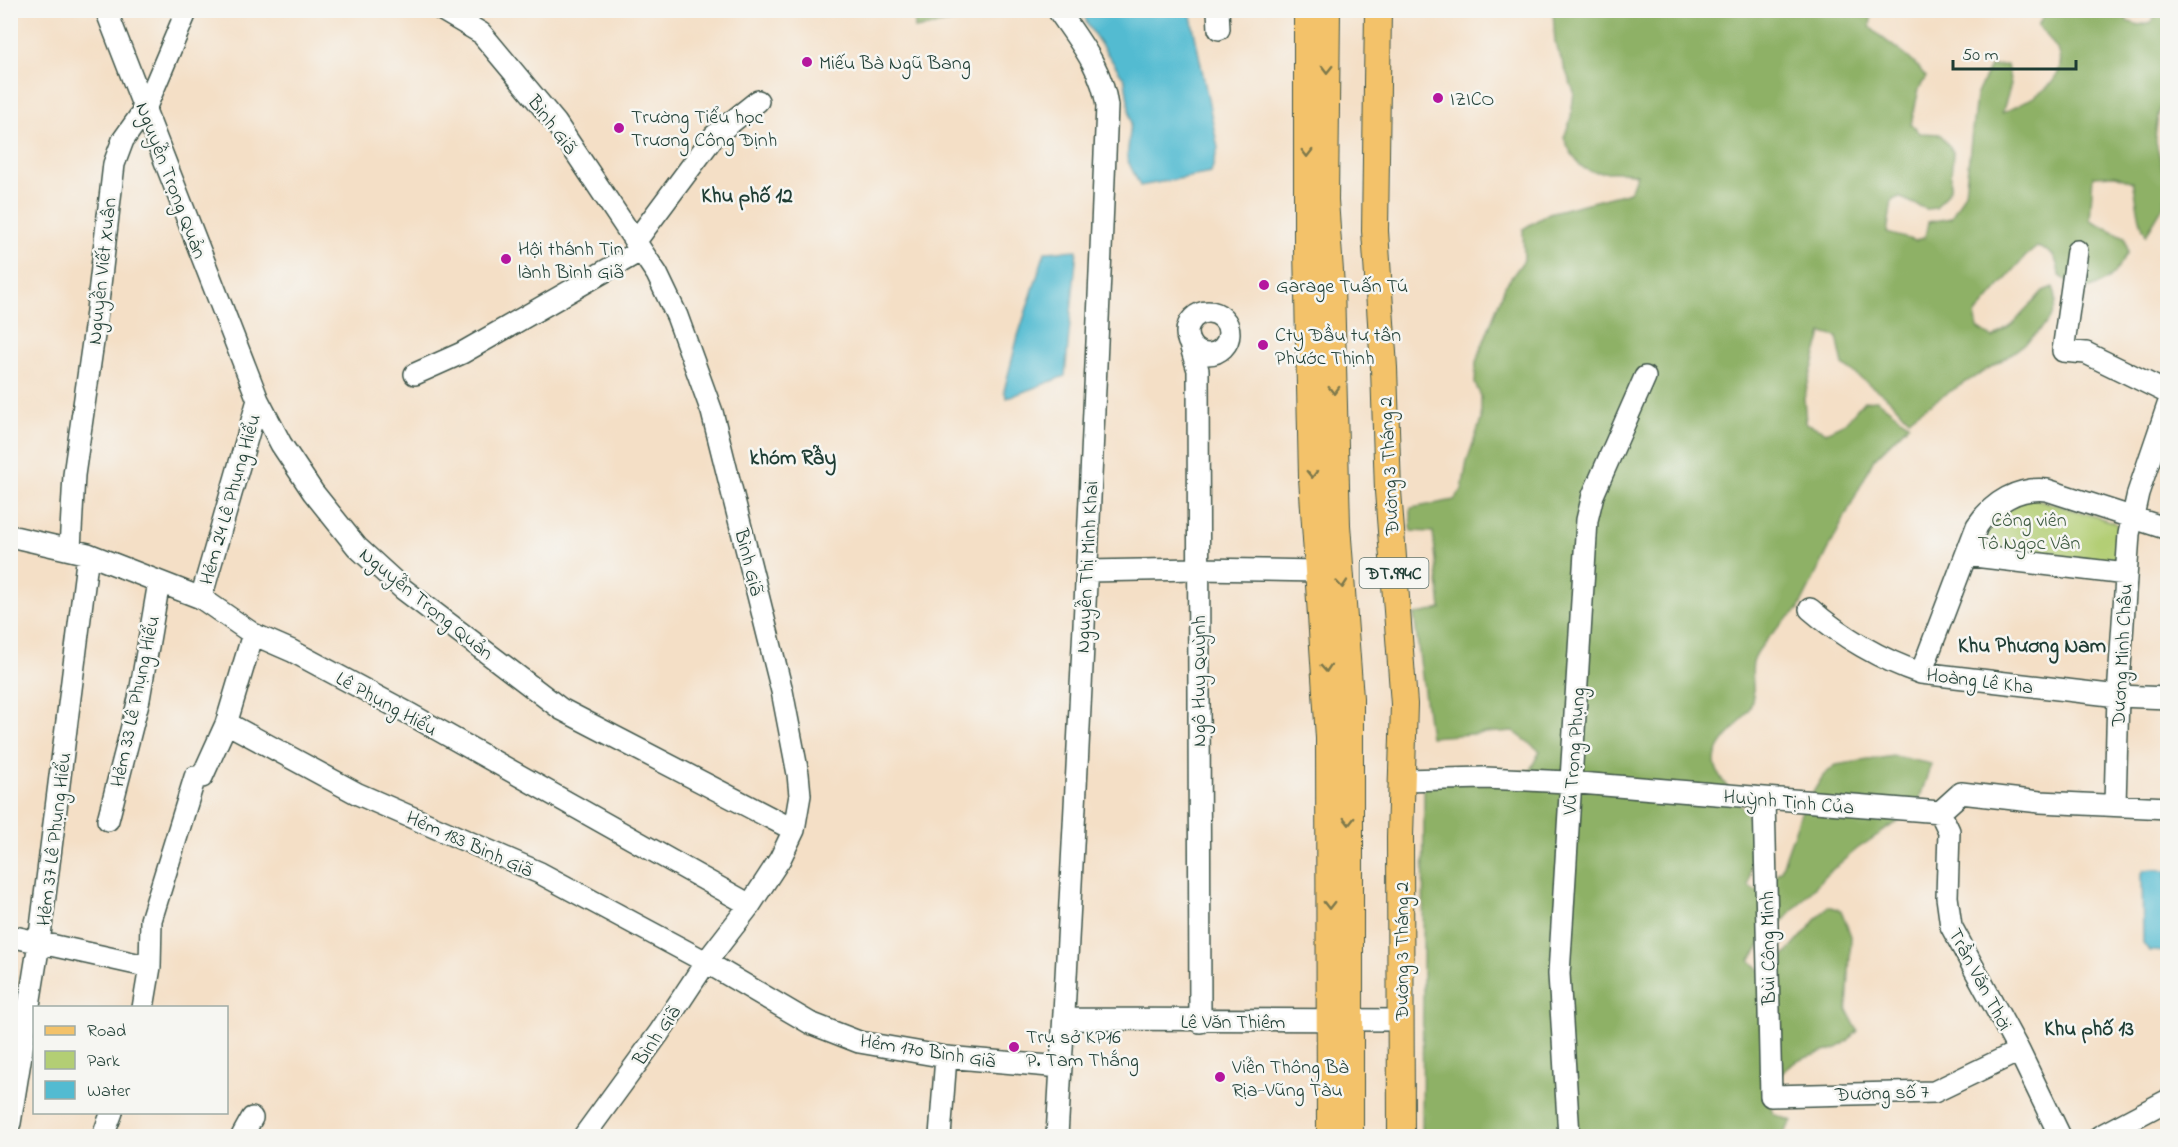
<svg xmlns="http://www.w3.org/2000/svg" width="2178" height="1147" font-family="'Indie Flower',sans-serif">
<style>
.green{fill:#b3ce74;stroke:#698654;stroke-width:1.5}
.forest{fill:#8eb166;stroke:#56774d;stroke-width:1.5}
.water{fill:#53bbd1;stroke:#397c82;stroke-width:1.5}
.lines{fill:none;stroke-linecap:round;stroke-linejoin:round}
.minor-casing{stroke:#3f554a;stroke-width:24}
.major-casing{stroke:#3f554a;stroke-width:28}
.minor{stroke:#fff;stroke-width:21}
.major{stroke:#f3c26a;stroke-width:26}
.oneway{stroke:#7e794c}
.poi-dot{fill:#b5179e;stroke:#f6f6f2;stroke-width:2}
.labels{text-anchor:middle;stroke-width:5;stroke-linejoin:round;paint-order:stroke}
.shield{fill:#f6f6f2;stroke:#60746d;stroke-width:1.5}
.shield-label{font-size:18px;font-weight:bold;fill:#1f3d34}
.poi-label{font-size:20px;fill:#1f3d34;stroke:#f6f6f2;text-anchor:start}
.street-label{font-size:20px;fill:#1f3d34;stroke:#f6f6f2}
.park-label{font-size:20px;fill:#3d5a41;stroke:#f6f6f2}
.neighbourhood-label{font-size:21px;font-weight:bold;fill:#1f3d34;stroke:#f6f6f2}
</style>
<rect width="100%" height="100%" fill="#f6f6f2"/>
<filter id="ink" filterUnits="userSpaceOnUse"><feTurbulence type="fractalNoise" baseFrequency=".0167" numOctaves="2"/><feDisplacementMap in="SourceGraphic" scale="12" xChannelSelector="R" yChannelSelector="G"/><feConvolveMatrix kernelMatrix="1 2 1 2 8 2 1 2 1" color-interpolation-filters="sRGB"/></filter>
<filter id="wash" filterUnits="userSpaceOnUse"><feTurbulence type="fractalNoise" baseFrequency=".008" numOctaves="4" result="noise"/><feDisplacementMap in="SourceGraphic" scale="24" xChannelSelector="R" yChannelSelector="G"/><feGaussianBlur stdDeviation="1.35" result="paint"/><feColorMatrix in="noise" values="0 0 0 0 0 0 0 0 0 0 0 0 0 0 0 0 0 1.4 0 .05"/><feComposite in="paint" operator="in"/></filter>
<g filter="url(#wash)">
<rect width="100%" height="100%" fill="#f4dfc6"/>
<path class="green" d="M2029,497L2114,522L2124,531L2122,558L2108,566L1986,548L1983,535L1989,520Z"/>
<path class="forest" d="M2053,10L2129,11L2126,21L2139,25L2151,22L2157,11H2167V88L2158,115L2155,138L2167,187L2164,205L2146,235C2137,219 2138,200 2133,182L2116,175L2093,176L2090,220L2125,237L2128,252C2116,274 2105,287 2079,290L2059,275C2057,258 2054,252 2037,247L2025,257L1975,315L1978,328L1993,338L2013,324L2043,291L2053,287C2060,301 2054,317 2042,328C2005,366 1951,386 1909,419L1889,399L1843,365L1837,337L1822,333L1804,398L1806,423L1826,432L1845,423L1864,401L1877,400L1909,424L1874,459L1798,610C1785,620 1757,646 1753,662C1750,677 1757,692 1750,707C1742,725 1715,742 1715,761C1715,778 1741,801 1748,817C1755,833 1751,867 1749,886L1756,891L1781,870L1802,810L1823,776L1836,765L1894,756L1931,764L1916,809L1857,849L1826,875L1762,943L1750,960L1764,974L1781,960L1828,906L1841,910L1851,936L1847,1010L1858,1031C1852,1036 1845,1045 1837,1048C1810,1058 1785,1057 1774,1088C1770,1099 1769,1103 1773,1114L1792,1121L1782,1136H1422L1424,788L1444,768L1485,778L1530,770L1540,751L1513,731L1430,737L1414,615L1441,609L1433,532L1411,531V508L1454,500L1462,490L1467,461L1481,420V396L1475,384L1476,362L1505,286L1524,260L1523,229L1549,213L1630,192L1637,174C1596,165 1586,189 1564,138L1571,117L1574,92L1555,43L1553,11H1872L1870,27C1888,45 1911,55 1926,77L1919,89L1911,124L1920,133L1940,134L1953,152L1950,189L1936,208L1926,209L1899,197L1892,201L1887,233L1916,241L1925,237L1928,222L1951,218L1965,192L1976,96L1990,66L2007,65L2011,85L2002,113C2024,102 2066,87 2060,55C2058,49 2043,31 2038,25L2046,13Z
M914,11H956L957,21L915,29Z"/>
<path class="water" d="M1083,10L1190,11L1218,148L1211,173L1140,186L1127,159L1131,122L1125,80L1087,24Z
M1077,250L1065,376L1007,398L1004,391L1018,336L1045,252Z
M2152,869L2167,870V952L2150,951L2143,944L2142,873L2145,870Z"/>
</g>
<g filter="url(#ink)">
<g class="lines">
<g class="minor-casing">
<path id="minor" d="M106,10L258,400L281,444L313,492L357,547L403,589L561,709L794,830
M442,10L481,33L556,123L657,274L677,316L712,412L782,691L798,774L800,795L794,830L780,859L750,905L706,962L659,1033L584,1136
M1218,10L1219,29
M635,242L714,136L758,101
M2077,251L2063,351L2086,353L2168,393
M1187 333a21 21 0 1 1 42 0a21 21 0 1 1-42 0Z
M1189,341L1198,370L1200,1022
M415,374L462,353L640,251
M10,536L88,554L201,598L253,634L292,651L408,713L750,905
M70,549L74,475L95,328L114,164L123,140L145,109L187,10
M1966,555L2126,574
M1087,571L1197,569L1319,571
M201,598L258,400
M1810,609C1841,636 1881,660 1921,673L2118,696L2168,698
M1921,673L1977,526C1993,502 2018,487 2047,490L2168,529
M234,727L358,794L540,873L706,962L810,1023L859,1042L946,1057L1061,1067
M1403,780L1485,778L1567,782L1940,812L1961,793L2040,802L2168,808
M1764,799L1771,1096L1934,1092L2019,1051
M2115,804L2118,696L2129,534L2138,493L2168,405
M1940,812L1949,831L1947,897L1951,926L2019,1051L2060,1136
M108,820L139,699L159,582
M10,936L150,967
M143,1008L150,967L151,920L195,777H202L226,724L253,634
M1064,1019L1401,1020
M10,1123L39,943L88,554
M103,1136L112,1112
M242,1136L252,1118
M940,1136L946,1057
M1057,1136C1077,793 1093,449 1107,106C1102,68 1079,41 1058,10
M1569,1136L1559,974L1587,520L1593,495L1645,377
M2100,1136L2168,1100"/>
</g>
<g class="major-casing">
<path id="major" d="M1307,10V249L1312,478L1329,738L1330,1136
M1327,10L1325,200L1331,286L1337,525L1350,698V1136
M1378,10L1375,231L1384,368L1388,491L1404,704L1400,837L1401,1136"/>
</g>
<use href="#minor" class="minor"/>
<use href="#major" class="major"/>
</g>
<defs><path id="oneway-chevron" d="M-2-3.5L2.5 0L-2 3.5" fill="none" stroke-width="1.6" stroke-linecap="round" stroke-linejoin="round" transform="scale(1.5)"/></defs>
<g class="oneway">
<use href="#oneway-chevron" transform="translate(1327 69) rotate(91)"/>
<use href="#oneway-chevron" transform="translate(1307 153) rotate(90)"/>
<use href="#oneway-chevron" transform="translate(1334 390) rotate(89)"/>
<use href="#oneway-chevron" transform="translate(1312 474) rotate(89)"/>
<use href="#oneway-chevron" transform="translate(1342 584) rotate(85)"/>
<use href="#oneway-chevron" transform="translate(1326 668) rotate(86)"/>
<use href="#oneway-chevron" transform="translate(1349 821) rotate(90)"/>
<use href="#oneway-chevron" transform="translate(1329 905) rotate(90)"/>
</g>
</g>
<g class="poi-dot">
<circle cx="807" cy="62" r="6"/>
<circle cx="1438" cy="98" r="6"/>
<circle cx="619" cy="128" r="6"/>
<circle cx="506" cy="259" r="6"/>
<circle cx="1264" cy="285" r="6"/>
<circle cx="1263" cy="345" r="6"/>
<circle cx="1014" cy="1047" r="6"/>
<circle cx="1220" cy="1077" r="6"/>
</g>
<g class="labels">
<rect class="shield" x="1359.5" y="558" width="69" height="30" rx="4.5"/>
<g class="shield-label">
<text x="1394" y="579">ĐT.994C</text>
</g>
<g class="poi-label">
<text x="819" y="69">Miếu Bà Ngũ Bang</text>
<text x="1450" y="105">IZICO</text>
<text x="631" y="123">Trường Tiểu học<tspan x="631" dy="23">Trương Công Định</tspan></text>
<text x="518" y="255">Hội thánh Tin<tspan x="518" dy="23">lành Bình Giã</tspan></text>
<text x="1276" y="292">Garage Tuấn Tú</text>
<text x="1275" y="341">Cty Đầu tư tân<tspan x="1275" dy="23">Phước Thịnh</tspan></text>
<text x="1026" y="1043">Trụ sở KP16<tspan x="1026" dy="23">P. Tam Thắng</tspan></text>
<text x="1232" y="1073">Viễn Thông Bà<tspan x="1232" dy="23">Rịa-Vũng Tàu</tspan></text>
</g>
<g class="street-label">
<text transform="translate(553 124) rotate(53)" y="7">Bình Giã</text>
<text transform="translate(172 180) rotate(69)" y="7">Nguyễn Trọng Quản</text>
<text transform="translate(101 271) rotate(-84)" y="7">Nguyễn Viết Xuân</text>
<text transform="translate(1388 466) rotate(-93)" y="7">Đường 3 Tháng 2</text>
<text transform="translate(229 499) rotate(-74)" y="7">Hẻm 24 Lê Phụng Hiểu</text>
<text transform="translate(750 562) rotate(76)" y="7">Bình Giã</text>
<text transform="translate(1086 567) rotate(-87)" y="7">Nguyễn Thị Minh Khai</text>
<text transform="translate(427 603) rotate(39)" y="7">Nguyễn Trọng Quản</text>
<text transform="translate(2121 655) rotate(-87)" y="7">Dương Minh Châu</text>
<text transform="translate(1980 680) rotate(7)" y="7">Hoàng Lê Kha</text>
<text transform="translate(1198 681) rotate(-90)" y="7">Ngô Huy Quỳnh</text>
<text transform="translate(134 701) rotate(-78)" y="7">Hẻm 33 Lê Phụng Hiểu</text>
<text transform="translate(387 703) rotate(29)" y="7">Lê Phụng Hiểu</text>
<text transform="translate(1573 751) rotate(-86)" y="7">Vũ Trọng Phụng</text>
<text transform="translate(1789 801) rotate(5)" y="7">Huỳnh Tịnh Của</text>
<text transform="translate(53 839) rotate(-83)" y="7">Hẻm 37 Lê Phụng Hiểu</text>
<text transform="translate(470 843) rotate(24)" y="7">Hẻm 183 Bình Giã</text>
<text transform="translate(1767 948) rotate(-91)" y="7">Bùi Công Minh</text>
<text transform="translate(1401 951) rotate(-90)" y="7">Đường 3 Tháng 2</text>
<text transform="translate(1981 979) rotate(62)" y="7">Trần Văn Thời</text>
<text x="1233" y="1028">Lê Văn Thiêm</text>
<text transform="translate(656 1035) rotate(-55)" y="7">Bình Giã</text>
<text transform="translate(928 1050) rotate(9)" y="7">Hẻm 170 Bình Giã</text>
<text transform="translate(1882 1092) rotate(-2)" y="7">Đường số 7</text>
</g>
<g class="park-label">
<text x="2029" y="526">Công viên<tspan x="2029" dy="23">Tô Ngọc Vân</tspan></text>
</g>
<g class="neighbourhood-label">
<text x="747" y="202">Khu phố 12</text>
<text x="793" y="464">khóm Rẫy</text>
<text x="2032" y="652">Khu Phương Nam</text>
<text x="2089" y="1035">Khu phố 13</text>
</g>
</g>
<rect width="2178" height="1147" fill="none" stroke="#f6f6f2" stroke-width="36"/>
<rect x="33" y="1006" width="195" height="108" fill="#f6f6f2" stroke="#a0aca6" stroke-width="1.5"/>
<rect x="45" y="1026" width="30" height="9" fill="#f3c26a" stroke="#a0aca6" stroke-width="1.5"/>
<text x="87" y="1036" font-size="18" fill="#1f3d34">Road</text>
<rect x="45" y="1051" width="30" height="18" fill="#b3ce74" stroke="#a0aca6" stroke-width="1.5"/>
<text x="87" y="1066" font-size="18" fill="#1f3d34">Park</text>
<rect x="45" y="1081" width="30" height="18" fill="#53bbd1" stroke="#a0aca6" stroke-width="1.5"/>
<text x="87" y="1096" font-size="18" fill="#1f3d34">Water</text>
<path d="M1953 60v9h123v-9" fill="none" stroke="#1f3d34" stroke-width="3"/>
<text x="1962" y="60" font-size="18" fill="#1f3d34" stroke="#f6f6f2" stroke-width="4.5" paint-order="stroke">50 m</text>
</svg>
